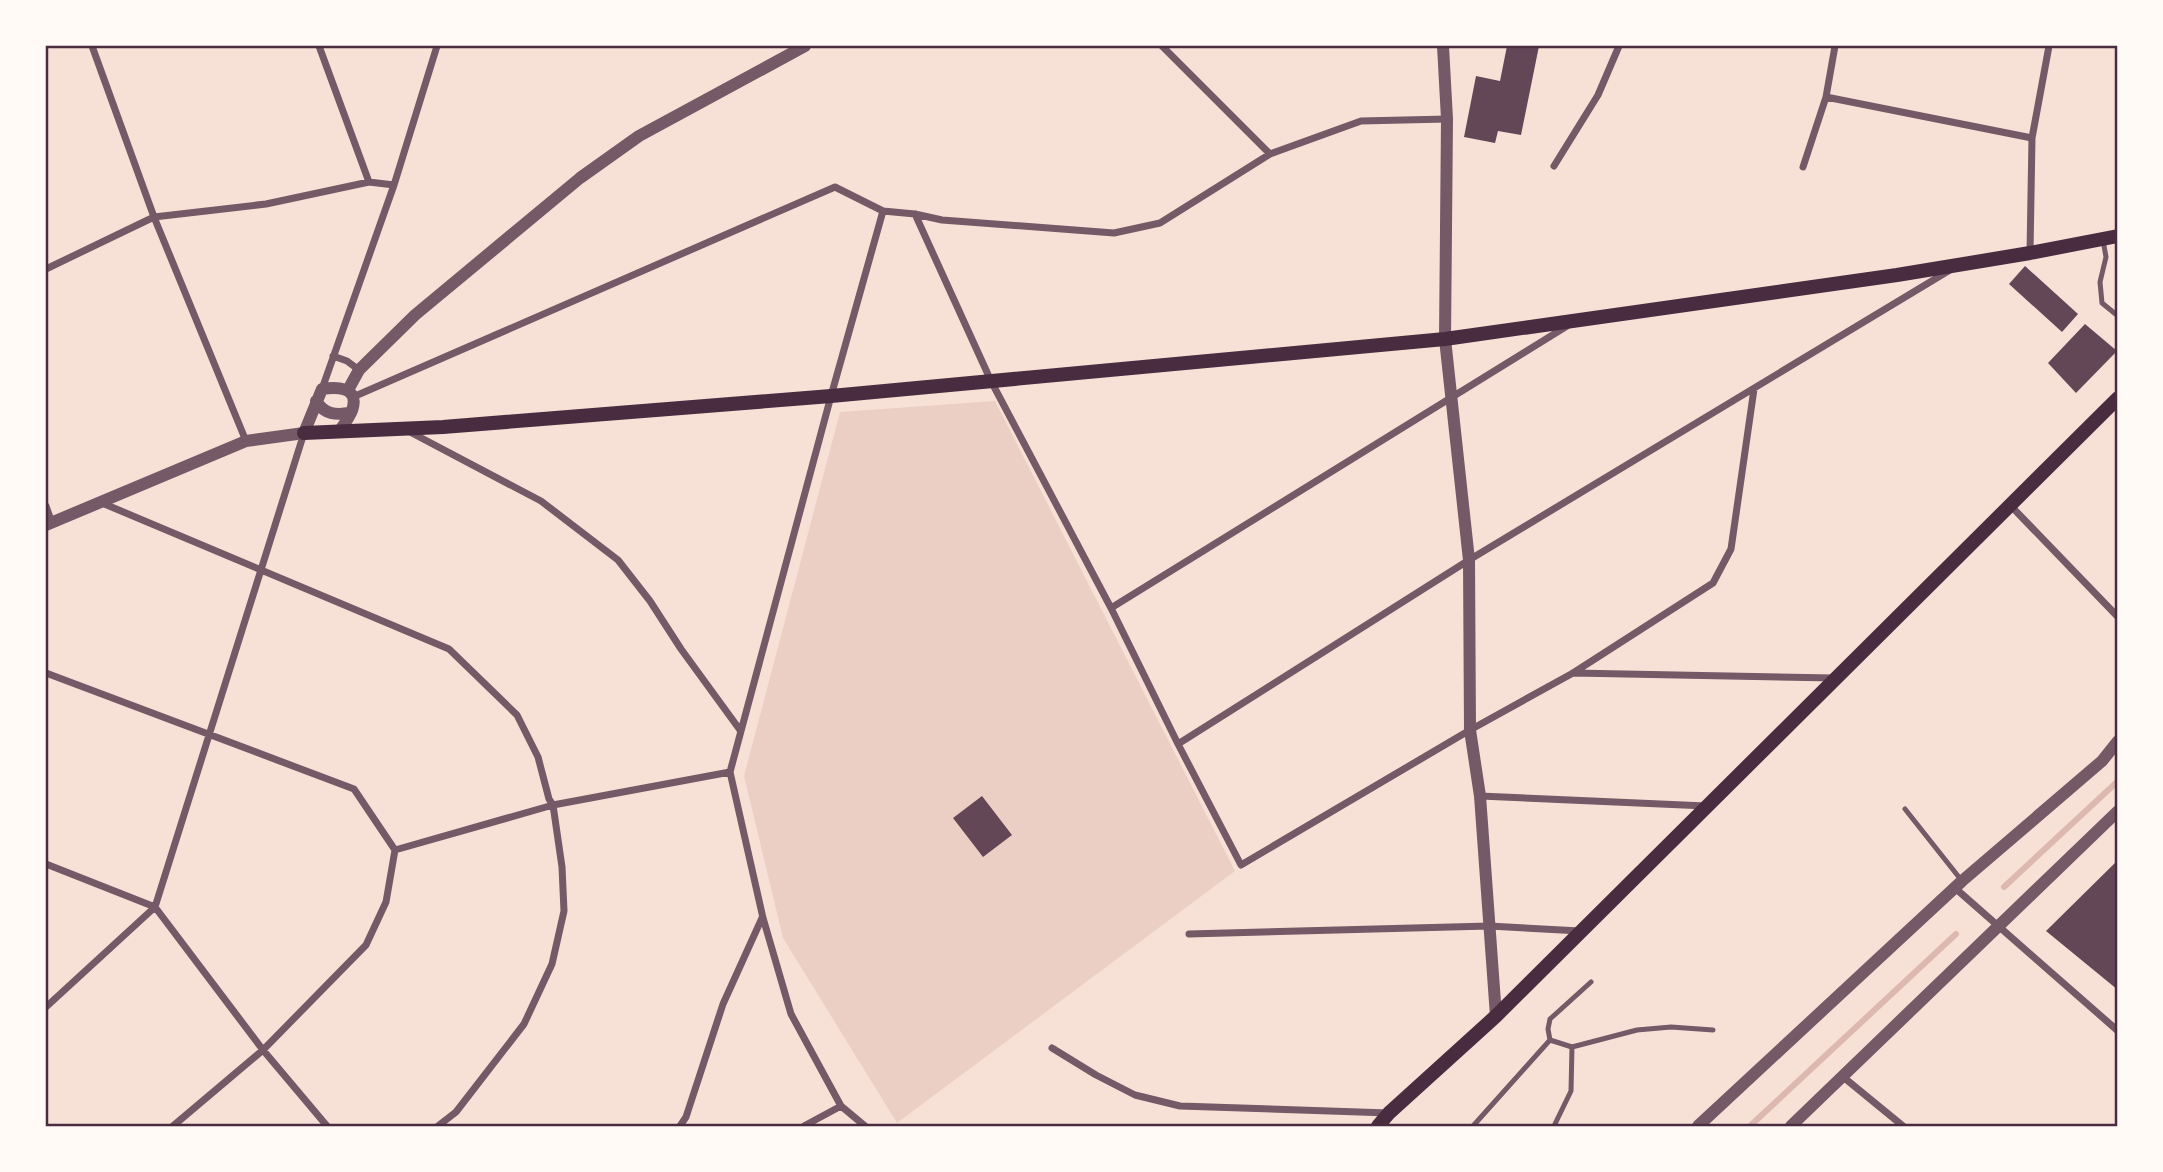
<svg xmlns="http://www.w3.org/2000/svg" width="2163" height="1172" font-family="Helvetica,sans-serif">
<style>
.green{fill:#ebcfc5}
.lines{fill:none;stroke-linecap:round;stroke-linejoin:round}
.stream{stroke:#dcb8b0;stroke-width:6}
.building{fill:#644757}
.service{stroke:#755966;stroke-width:5}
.minor{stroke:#755966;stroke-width:7}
.tertiary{stroke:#755966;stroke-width:12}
.secondary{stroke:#4a2c40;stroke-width:14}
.neatline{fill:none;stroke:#4a2c40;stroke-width:2.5}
</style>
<rect width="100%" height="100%" fill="#f7e1d7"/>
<path class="green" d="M995,401L1235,871L897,1123L783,938L744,776L840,412Z"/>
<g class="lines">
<path class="stream" d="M2004,887L2118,781
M1750,1126L1956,934"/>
</g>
<path class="building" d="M1507,46H1539L1521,135L1498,131L1495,143L1464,137L1476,76L1500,81Z
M2025,266L2078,314L2062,332L2009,284Z
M2085,324L2117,351L2076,393L2048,363Z
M982,796L1012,835L983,857L953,818Z
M2118,860V990L2046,931Z"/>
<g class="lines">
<path class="service" d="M2103,240L2106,257L2100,282L2102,303L2118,316
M1905,809L1962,881
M1550,1040L1548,1029L1550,1019L1591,982
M1572,1047L1637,1030L1671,1027L1713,1030
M1473,1126L1550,1040L1572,1047L1571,1091L1554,1126"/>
<path class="minor" d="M92,46L154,217L246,441
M319,46L369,182
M1162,46L1270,154
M1826,97L2032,138
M1554,166L1598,95L1619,46
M1803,167L1826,97L1835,46
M915,214L991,381L1111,608L1178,744L1241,865L1470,730L1573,673L1713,583L1731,549L1754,389
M2030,252L2032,138L2049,46
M46,269L154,217L266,204L369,182L394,185
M333,356L347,361L359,370
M322,389L394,185L437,46
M353,397L835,187L883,211L915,214L942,220L1114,233L1160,223L1270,154L1361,121L1447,119
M410,432L541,501L618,560L650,601L681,649L740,730
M102,503L449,649L517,715L538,757L549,799L553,805L562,867L564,911L552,964L524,1024L456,1112L438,1126
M2010,505L2118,617
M46,506L52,523
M1111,608L1567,326
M46,673L354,789L395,850L386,902L366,945L263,1050L173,1126
M1573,673L1834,678
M1178,744L1469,560L1950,270
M1480,796L1706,806
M395,850L553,805L730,772
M46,864L155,907L263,1050L327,1126
M1955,888L2118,1031
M1189,934L1489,926L1580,931
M46,1007L155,907L304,433
M1052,1048L1096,1075L1135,1095L1180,1106L1389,1113
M1842,1076L1903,1126
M680,1126L686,1117L723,1004L762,918
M804,1126L841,1106
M865,1126L841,1106L791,1014L763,918L730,772L831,396L883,211"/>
<path class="tertiary" d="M1443,46L1447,119L1445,339L1469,560L1470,730L1480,796L1496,1016
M348,390L359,370L415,315L580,178L639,136L805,46
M316,401C325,415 336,415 350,413
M46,525L246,441L304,433L322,389C335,387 358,386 353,407C352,415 343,425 339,432
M1698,1126L1962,881L2102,761L2118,741
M1791,1126L2118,811"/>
<path class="secondary" d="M304,433L443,427L831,396L1445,339L1897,275L2030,253L2118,236
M1378,1126L1389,1113L1496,1016L2118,398"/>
</g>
<rect width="2163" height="1172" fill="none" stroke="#fffaf5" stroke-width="94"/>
<rect x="47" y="47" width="2069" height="1078" class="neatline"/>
</svg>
